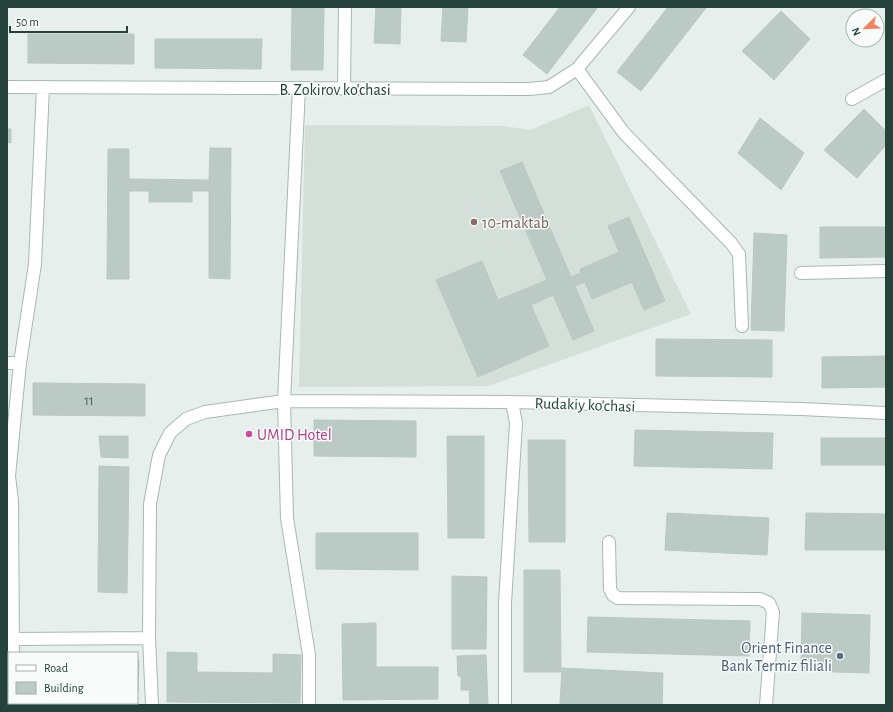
<svg xmlns="http://www.w3.org/2000/svg" width="893" height="712" font-family="'Alegreya Sans',sans-serif">
<style>
.built{fill:#d4dfda}
.building{fill:#bbcac4;stroke:#b8c9c2}
.lines{fill:none;stroke-linecap:round;stroke-linejoin:round}
.minor-casing{stroke:#a8b8b2;stroke-width:14}
.minor{stroke:#fff;stroke-width:12}
.education-dot{fill:#8d6e63;stroke:#f7fbf9;stroke-width:1.5}
.hotel-dot{fill:#d1479c;stroke:#f7fbf9;stroke-width:1.5}
.service-dot{fill:#5c6f8a;stroke:#f7fbf9;stroke-width:1.5}
.labels{text-anchor:middle;stroke-width:3;stroke-linejoin:round;paint-order:stroke}
.number-label{font-size:14px;fill:#4a645c}
.street-label{font-size:16px;fill:#24423a;stroke:#f7fbf9}
.education-label{font-size:16px;fill:#785e54;stroke:#f7fbf9;text-anchor:start}
.hotel-label{font-size:16px;fill:#b23c85;stroke:#f7fbf9;text-anchor:start}
.service-label{font-size:16px;fill:#4e5e75;stroke:#f7fbf9;text-anchor:end}
</style>
<rect width="100%" height="100%" fill="#e6efeb"/>
<path class="built" d="M589,105L691,314L489,386L299,387L305,125L502,126L531,130Z"/>
<path class="building" d="M292,7H324L323,70H291Z
M376,7H401L400,44L374,43Z
M443,7H468L466,42L441,41Z
M560,7H598L547,74L523,55Z
M668,7H704L706,8L641,91L617,72Z
M781,11L810,39L774,80L742,51Z
M28,34H134V64L28,63Z
M155,39H262L261,69L155,68Z
M864,109L886,131V145L857,178L824,150Z
M760,118L804,153L781,190L738,153Z
M7,129H11V143L7,142Z
M210,148H231L230,279L209,278V191H192V202H149V191H129V279H107L108,149H129V179L209,180Z
M522,162L571,277L581,273L580,269L619,252L608,226L629,217L665,301L644,310L632,282L592,299L585,282L575,286L594,331L573,340L553,295L531,305L549,346L478,377L436,280L482,261L498,300L547,280L500,171Z
M820,227H886V257L820,258Z
M754,233L787,235L784,331L751,330Z
M656,339L772,340V377L656,376Z
M886,356V387L822,388V357Z
M33,383L145,384V416L33,415Z
M314,420L416,421V457L314,456Z
M635,430L773,433L772,469L634,466Z
M99,436H128V458L101,457Z
M447,436H484V538H448Z
M821,438H886V465H821Z
M528,440H565V542H529Z
M99,466L129,467L127,593L98,592Z
M667,513L769,518L767,555L665,550Z
M806,513L886,514V550H805Z
M316,533H418V570L316,569Z
M524,570H560L561,672H524Z
M452,576L487,577L486,649H452Z
M802,613L870,615L869,673L801,671Z
M588,617L750,621L749,656L587,652Z
M376,623V667H438V699L343,700L342,624Z
M167,652L197,653V672L273,673V654L301,655L300,703L167,702Z
M486,655L488,705H470L469,690H461V676H458L457,656Z
M137,660H139L138,692H137Z
M562,668L663,673L662,705L560,704Z"/>
<g class="lines">
<g class="minor-casing">
<path id="minor" d="M577,69L624,133L731,243L739,254L742,326
M7,87L529,89L549,87L577,69L629,7
M299,88L284,401L287,518L309,655V705
M344,89L345,7
M852,99L886,80
M801,273L886,271
M7,363H20
M7,476H9L12,501L13,653
M9,476L20,363L35,264L43,87
M609,542L610,589L613,595L618,598L751,599H760L769,603L773,612L766,705
M149,638L150,504L159,455L170,433L186,419L205,412L284,401L512,402L801,409L886,413
M13,639L149,638L152,705
M13,703V705
M505,705V603L516,423L512,402"/>
</g>
<use href="#minor" class="minor"/>
</g>
<circle class="education-dot" cx="474" cy="222" r="4"/>
<circle class="hotel-dot" cx="249" cy="434" r="4"/>
<circle class="service-dot" cx="840" cy="656" r="4"/>
<g class="labels">
<g class="number-label">
<text x="89" y="405">11</text>
</g>
<g class="street-label">
<text x="335" y="95">B. Zokirov ko'chasi</text>
<text transform="translate(585 404) rotate(2)" y="6">Rudakiy ko'chasi</text>
</g>
<g class="education-label">
<text x="482" y="228">10-maktab</text>
</g>
<g class="hotel-label">
<text x="257" y="440">UMID Hotel</text>
</g>
<g class="service-label">
<text x="832" y="653">Orient Finance<tspan x="832" dy="18">Bank Termiz filiali</tspan></text>
</g>
</g>
<rect width="893" height="712" fill="none" stroke="#24423a" stroke-width="16"/>
<rect x="8" y="652" width="130" height="52" fill="#f7fbf9" stroke="#a3b1ad"/>
<rect x="16" y="665" width="20" height="6" fill="#ffffff" stroke="#a3b1ad"/>
<text x="44" y="672" font-size="12" fill="#24423a">Road</text>
<rect x="16" y="682" width="20" height="12" fill="#bbcac4" stroke="#a3b1ad"/>
<text x="44" y="692" font-size="12" fill="#24423a">Building</text>
<g transform="translate(865 28) rotate(247)"><circle r="19" fill="#f7fbf9" stroke="#a3b1ad"/>
<path d="M0-3L7 15L0 10L-7 15Z" fill="#f4845f"/>
<text y="-6" font-size="11" font-weight="bold" text-anchor="middle" fill="#24423a">N</text>
</g>
<path d="M10 26v6h117v-6" fill="none" stroke="#24423a" stroke-width="2"/>
<text x="16" y="26" font-size="12" fill="#24423a" stroke="#f7fbf9" stroke-width="3" paint-order="stroke">50 m</text>
</svg>
